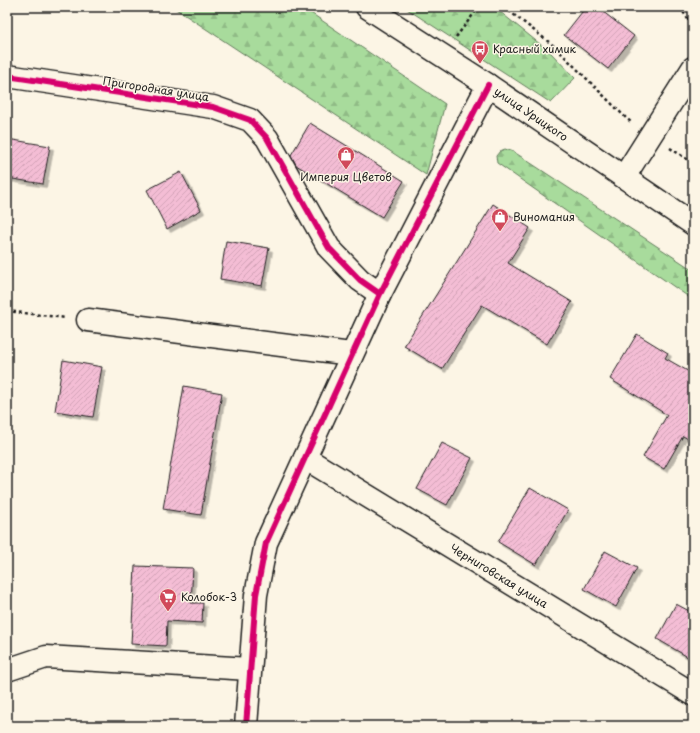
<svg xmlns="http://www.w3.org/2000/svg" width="700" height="733" font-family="'Playpen Sans',sans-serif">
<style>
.forest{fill:url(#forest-firs);stroke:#627c5c}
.building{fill:url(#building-hatch);stroke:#1c1c1c;filter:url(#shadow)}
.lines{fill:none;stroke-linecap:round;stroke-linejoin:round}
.minor-casing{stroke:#1c1c1c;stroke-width:25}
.major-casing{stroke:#1c1c1c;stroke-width:25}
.path{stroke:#1c1c1c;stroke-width:2.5;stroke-dasharray:3 3;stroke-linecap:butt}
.minor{stroke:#fcf5e5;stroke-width:22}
.major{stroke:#fcf5e5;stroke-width:22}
.cycleway-casing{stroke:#fcf5e5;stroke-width:8}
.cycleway{stroke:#d6006c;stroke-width:6}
.labels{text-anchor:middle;stroke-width:3;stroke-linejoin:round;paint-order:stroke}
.poi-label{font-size:11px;fill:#1c1c1c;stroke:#fcf5e5;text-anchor:start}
.street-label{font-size:11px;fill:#1c1c1c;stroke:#fcf5e5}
</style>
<defs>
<pattern id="forest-firs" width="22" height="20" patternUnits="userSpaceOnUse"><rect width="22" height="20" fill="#a8db9c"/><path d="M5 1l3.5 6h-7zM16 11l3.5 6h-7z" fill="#90bb86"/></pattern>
<pattern id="building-hatch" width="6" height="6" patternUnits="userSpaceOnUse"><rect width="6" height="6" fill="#f4bdd5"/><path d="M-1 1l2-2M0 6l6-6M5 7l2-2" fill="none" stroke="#d1a2b6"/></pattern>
<filter id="shadow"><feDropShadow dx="3.5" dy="3.5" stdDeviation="0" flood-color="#0004"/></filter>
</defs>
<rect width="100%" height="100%" fill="#fcf5e5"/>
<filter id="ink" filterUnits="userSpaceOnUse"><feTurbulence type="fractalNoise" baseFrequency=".025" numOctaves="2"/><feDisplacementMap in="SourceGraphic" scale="8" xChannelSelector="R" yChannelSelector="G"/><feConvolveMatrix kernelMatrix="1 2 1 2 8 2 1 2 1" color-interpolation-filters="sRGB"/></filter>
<g filter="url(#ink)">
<path class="forest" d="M173,7H302L445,104L426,175Z
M404,7H494L551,53L575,78L551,103Z
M505,149L514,152L693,270V300L497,163L496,156L500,151Z"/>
<path class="building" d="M586,7H597L634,36L608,69L564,35Z
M310,123L404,181L382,217L296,165L291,155Z
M7,139L50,146L43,184L7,178Z
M181,172L201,210L167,229L147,190Z
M493,204L530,228L508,263L572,302L547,344L482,305L442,369L404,346Z
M226,241L269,248L262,286L220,279Z
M637,334L668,353L665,358L693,374V442L683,436L664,469L643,457L667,415L610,379Z
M63,360L102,367L93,417L55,411Z
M184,386L222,393L201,515L163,509Z
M442,443L472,458L447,505L417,489Z
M530,488L568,510L536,565L498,542Z
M605,551L637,568L616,607L584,589Z
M135,566L193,568L191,603H203L202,623L167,621L166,646L131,644Z
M676,604L693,613V660L657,639Z"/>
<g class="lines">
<g class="minor-casing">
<g id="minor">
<path d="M7,76L213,107L250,120L267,138L329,248L360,280L380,294"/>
<path d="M624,177L693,68"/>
<path d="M88,320L351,354"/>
<path id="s1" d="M305,458L693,694"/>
<path d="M7,670L46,657L250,669"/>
<path d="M246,726L256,595L266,543L380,294L488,85"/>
</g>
</g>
<g class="major-casing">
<g id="major">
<path id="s2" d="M367,7L488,85L693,224"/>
</g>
</g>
<path class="path" d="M504,7L554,46L626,118L631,122
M680,7L693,27
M456,37L479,7
M670,148L693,163
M7,311L66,318"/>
<use href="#minor" class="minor"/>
<use href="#major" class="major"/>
<g class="cycleway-casing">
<path id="cycleway" d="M7,76L213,107L250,120L267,138L329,248L360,280L380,294
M246,726L256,595L266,543L380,294L488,85"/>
</g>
<use href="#cycleway" class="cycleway"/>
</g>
</g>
<defs>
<g id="bus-pin" transform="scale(0.9)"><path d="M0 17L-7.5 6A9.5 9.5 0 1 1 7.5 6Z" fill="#d1495b" stroke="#fcf5e5"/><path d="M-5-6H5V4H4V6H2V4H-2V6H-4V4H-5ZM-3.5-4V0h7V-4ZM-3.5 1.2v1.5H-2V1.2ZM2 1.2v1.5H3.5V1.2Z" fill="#fff"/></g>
<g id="shop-pin" transform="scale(0.9)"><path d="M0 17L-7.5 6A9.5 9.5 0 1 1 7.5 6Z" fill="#d1495b" stroke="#fcf5e5"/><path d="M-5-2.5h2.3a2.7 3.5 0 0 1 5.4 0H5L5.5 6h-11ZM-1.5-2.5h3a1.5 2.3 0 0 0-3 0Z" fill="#fff"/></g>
<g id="supermarket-pin" transform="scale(0.9)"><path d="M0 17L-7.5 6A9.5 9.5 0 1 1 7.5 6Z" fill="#d1495b" stroke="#fcf5e5"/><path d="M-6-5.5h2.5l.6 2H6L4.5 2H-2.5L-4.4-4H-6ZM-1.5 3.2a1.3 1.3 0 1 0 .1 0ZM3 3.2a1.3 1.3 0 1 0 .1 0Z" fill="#fff"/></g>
</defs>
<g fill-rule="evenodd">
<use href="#bus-pin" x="480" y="49"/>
<use href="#shop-pin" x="346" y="155"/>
<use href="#shop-pin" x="500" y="217"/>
<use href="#supermarket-pin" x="168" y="597"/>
</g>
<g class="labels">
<g class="poi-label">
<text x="493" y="53">Красный химик</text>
<text x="346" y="181" text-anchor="middle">Империя Цветов</text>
<text x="513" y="221">Виномания</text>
<text x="181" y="601">Колобок-3</text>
</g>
<g class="street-label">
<text transform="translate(156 89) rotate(9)" y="4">Пригородная улица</text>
<text dy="4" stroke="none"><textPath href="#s2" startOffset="196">улица Урицкого</textPath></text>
<text dy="4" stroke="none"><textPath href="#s1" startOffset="227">Черниговская улица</textPath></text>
</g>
</g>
<rect width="700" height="733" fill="none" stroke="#fcf5e5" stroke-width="24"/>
<rect x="12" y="12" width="676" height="709" fill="none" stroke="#1c1c1c" stroke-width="1.5" filter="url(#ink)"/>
</svg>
